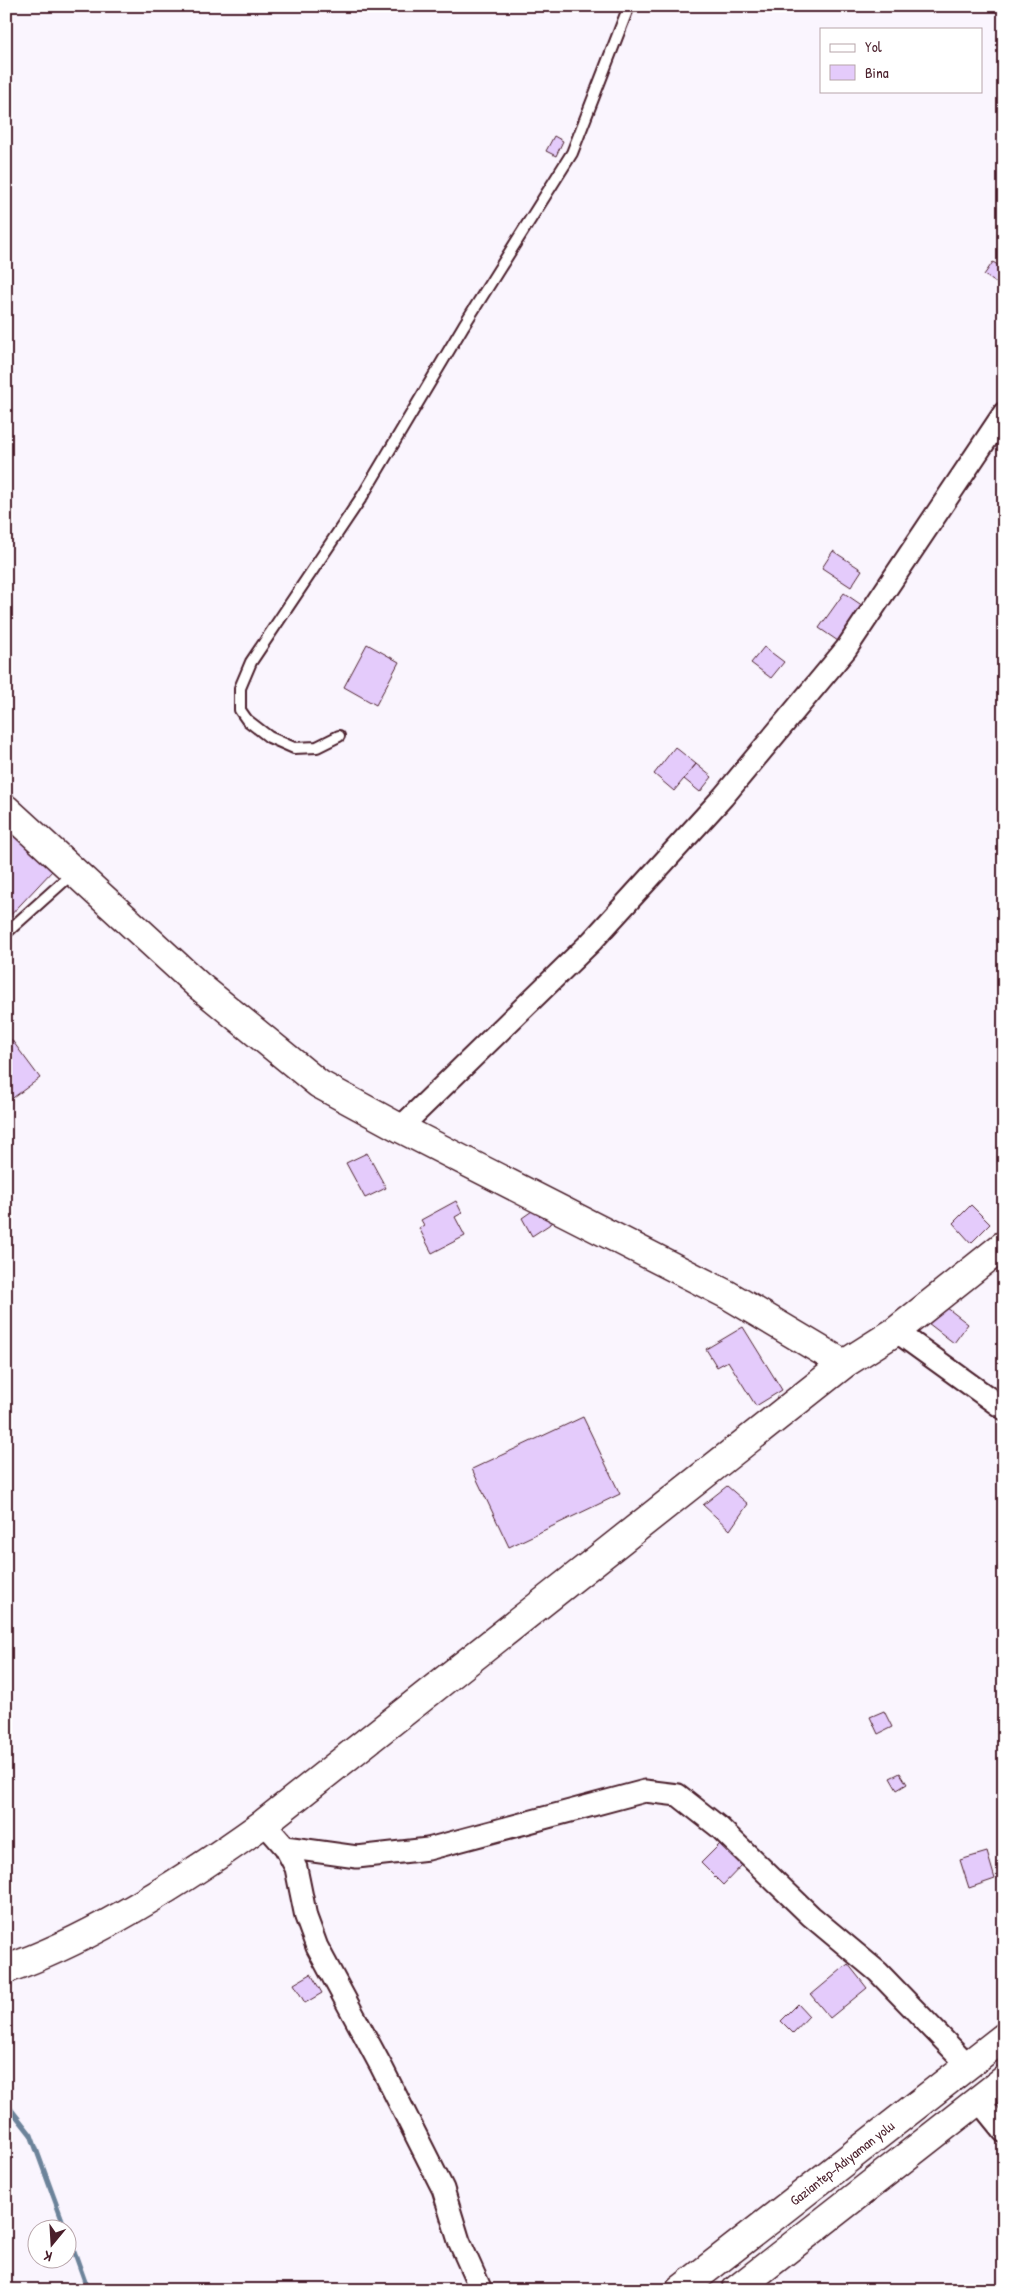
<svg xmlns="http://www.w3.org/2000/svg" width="1010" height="2296" font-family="'Patrick Hand',sans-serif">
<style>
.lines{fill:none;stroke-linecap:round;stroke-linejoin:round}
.stream{stroke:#6c839a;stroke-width:5}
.building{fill:#e4cbfb;stroke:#4a1f2b}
.lane-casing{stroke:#4a1f2b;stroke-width:14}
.street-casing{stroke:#4a1f2b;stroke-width:25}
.secondary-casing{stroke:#4a1f2b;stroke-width:31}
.highway-casing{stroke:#4a1f2b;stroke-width:31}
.lane{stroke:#fff;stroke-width:10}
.street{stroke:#fff;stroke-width:21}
.secondary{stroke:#fff;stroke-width:28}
.highway{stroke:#fff;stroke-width:28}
.labels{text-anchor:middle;stroke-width:4;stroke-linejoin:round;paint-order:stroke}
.street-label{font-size:14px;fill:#4a1f2b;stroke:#fff}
</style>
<rect width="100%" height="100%" fill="#faf5fe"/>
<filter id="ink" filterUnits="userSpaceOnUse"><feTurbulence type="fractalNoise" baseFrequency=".02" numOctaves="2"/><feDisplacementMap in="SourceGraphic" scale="10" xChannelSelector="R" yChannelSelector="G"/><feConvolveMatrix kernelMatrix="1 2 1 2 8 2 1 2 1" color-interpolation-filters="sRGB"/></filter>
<g filter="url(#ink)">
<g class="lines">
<path class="stream" d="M6,2103L31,2135L65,2228
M68,2234L88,2290"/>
</g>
<path class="building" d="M554,136L563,141L556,156L546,151Z
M993,262L1004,269V288L984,275Z
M833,551L862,570L851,587L822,568Z
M844,593L863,606L838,641L819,628Z
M367,644L399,662L376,705L344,687Z
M764,647L784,662L771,678L751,663Z
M675,747L696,764L674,791L654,774Z
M696,764L712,777L700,792L684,779Z
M6,827L53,870L6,920Z
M11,1039L40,1078L6,1103V1042Z
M367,1153L386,1188L365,1198L346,1163Z
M456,1201L462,1213L455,1217L465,1236L432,1253L419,1228L424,1225L421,1220Z
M971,1205L990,1224L971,1243L953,1223Z
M532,1211L555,1221L532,1236L522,1218Z
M942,1304L968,1324L954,1343L928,1323Z
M743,1327L782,1390L756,1406L728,1361L717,1367L706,1349Z
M583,1417L620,1494L509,1547L472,1469Z
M727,1486L748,1504L730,1530L703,1505Z
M884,1711L892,1727L878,1734L870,1717Z
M900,1773L907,1784L897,1790L890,1778Z
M722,1842L744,1863L723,1885L701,1863Z
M987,1852L995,1879L969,1888L960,1860Z
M848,1964L867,1988L830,2018L811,1995Z
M311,1974L322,1993L305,2003L294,1984Z
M798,2004L809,2016L793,2033L781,2021Z"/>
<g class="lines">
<g class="lane-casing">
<path id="lane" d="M339,736L317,747L294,748L269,737L247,720L240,710V688L251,662L363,495L464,325L572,153L629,6
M6,933L74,872"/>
</g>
<g class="street-casing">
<path id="street" d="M400,1128L592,941L723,797L846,649L1004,413
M896,1331L1004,1409
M264,1823L285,1847L296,1868L306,1917L317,1947L381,2066L443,2189L459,2241L481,2290
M285,1847L357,1857L428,1849L645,1791L678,1795L720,1828L811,1916L878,1972L968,2065
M978,2100L1004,2132"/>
</g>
<g class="secondary-casing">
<path id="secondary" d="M6,809L198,985L319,1084L400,1128L728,1295L844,1364
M6,1969C94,1939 189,1877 264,1823L844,1364L896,1331L1004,1245"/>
</g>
<g class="highway-casing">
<path id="highway" d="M680,2290L1004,2037
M736,2290L1004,2080"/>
</g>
<use href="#lane" class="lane"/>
<use href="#street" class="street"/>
<use href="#secondary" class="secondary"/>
<use href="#highway" class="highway"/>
</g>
</g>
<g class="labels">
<g class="street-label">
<text transform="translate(842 2163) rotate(-38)" y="5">Gaziantep-Adıyaman yolu</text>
</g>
</g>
<rect width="1010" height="2296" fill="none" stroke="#fff" stroke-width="25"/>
<rect x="12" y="12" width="985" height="2271" fill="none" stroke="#4a1f2b" stroke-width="2" filter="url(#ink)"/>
<rect x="820" y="28" width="162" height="65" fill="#ffffff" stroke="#b7a5aa"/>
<rect x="830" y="44" width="25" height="8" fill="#ffffff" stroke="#b7a5aa"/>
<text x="865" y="52" font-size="15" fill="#4a1f2b">Yol</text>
<rect x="830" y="65" width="25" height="15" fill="#e4cbfb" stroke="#b7a5aa"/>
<text x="865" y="78" font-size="15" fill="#4a1f2b">Bina</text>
<g transform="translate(52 2244) rotate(198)"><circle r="24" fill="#ffffff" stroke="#b7a5aa"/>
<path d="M0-4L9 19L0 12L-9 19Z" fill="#4a1f2b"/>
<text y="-8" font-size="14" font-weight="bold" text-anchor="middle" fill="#4a1f2b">K</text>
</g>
</svg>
